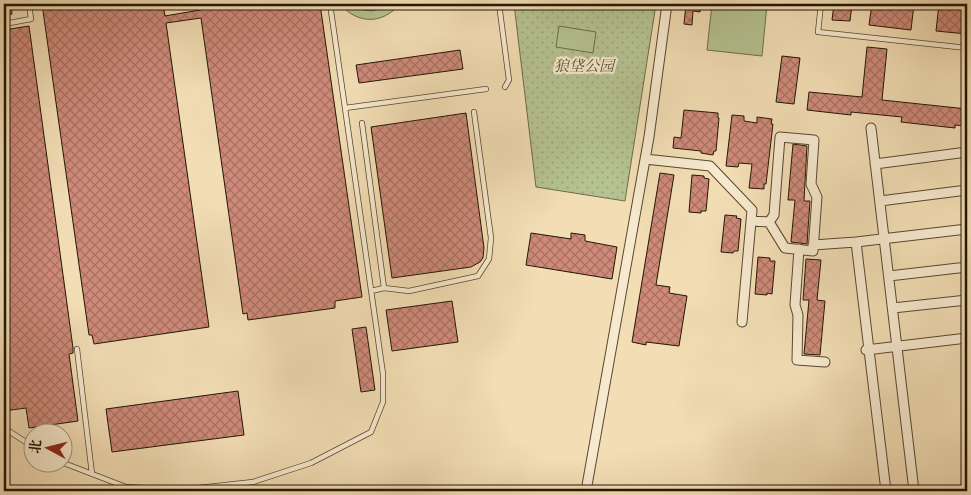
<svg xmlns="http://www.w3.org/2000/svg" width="971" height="495" font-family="'IM FELL DW Pica','Noto Serif SC',serif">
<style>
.grass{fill:url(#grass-dots);stroke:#6c6c4a}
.pitch{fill:#b5c291;stroke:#6c6c4a}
.building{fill:url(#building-cross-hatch);stroke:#231604}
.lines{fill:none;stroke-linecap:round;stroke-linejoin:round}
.service-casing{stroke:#574830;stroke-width:6}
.minor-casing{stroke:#574830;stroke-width:11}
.service{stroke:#f7e9ce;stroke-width:4.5}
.minor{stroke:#f7e9ce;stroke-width:9}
.labels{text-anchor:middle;stroke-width:4.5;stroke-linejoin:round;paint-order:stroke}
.park-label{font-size:15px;font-style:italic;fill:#565235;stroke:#f7e9ce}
</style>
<defs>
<pattern id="grass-dots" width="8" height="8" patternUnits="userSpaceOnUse" patternTransform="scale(1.25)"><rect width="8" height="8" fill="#b5c291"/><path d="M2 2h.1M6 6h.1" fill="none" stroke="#9ba67b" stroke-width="1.8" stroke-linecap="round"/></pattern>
<pattern id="building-cross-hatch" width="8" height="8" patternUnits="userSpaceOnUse" patternTransform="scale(1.25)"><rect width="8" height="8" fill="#cf8a7a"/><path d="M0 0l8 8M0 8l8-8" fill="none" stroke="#a87062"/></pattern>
</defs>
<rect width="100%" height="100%" fill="#f2ddb4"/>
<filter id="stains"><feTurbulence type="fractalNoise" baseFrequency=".004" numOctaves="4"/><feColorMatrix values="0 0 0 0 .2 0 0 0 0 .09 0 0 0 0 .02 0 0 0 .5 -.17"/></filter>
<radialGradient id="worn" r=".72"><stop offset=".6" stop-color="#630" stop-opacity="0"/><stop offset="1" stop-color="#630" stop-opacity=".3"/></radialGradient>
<path class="grass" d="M514,4H656L625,201L536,187Z"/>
<path class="pitch" d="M335,4H350L359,9L371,11L383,8L389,4H400C382,25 357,24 340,4L335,5Z
M712,4H767L762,56L707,50Z
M559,26L596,32L593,53L556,47Z"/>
<path class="building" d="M4,4H11L12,14L4,15Z
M42,4H163L165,16L200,10L199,4H320L362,297L335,301V308L248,320L247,313L243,314L201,18L166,23L209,327L94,344L92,335H89Z
M686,4H701L700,12L693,11L692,25L684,24Z
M834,4H852L850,21L832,20Z
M872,4H914L911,30L869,25Z
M939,4H967V34L936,31Z
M29,26L73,348V353L69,354L78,421L29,428L26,408L4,411V30Z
M867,47L887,49L882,100L967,109V126L955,125V128L901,122L902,117L851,112V115L807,110L809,92L862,97Z
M460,50L463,69L359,83L356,65Z
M782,56L800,58L794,104L776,102Z
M684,110L718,113V118H719L716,151H714L713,155L701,153V151L673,148L674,137L681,138Z
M466,113L484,248L483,258L480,262L471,267L392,278L371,127Z
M732,115L744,116V121L757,123V117L772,119L771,124H773L766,184H764V189L749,188L752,164L739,163L738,167L726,166Z
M793,144L807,146L804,201H810L807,244L791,242L795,200H788Z
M660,173L674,175L656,285L670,287L669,293L687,296L679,346L646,342V345L632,342Z
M692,175L704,176V178L709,179L706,211H701V213L689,212Z
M725,215L737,216L736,218L741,219L738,251H734L733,253L721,252Z
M531,233L571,239V233L585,235V241L617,247L612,279L526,265Z
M758,257L770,258V261H775L772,294L767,293V295L755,294Z
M806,259L821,260L817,300L825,301L820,355L804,354L809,300H803Z
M452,301L458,342L392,351L386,310Z
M366,327L375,390L361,392L352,329Z
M238,391L244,435L112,452L106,409Z"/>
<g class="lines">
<g class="service-casing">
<path id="service" d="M330,4L345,108
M499,4L509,80L505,87
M821,4L818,32L967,48
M4,24L31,19L29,4
M362,123L384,288
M371,291L384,288L409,291L478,276L489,259L491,238L474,112
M77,349L92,474
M4,428L32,446
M61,462L126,487L180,490L253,482L311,463L371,432L383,402V374L345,108L486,89"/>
</g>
<g class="minor-casing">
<path id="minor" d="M871,128L914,491
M645,159L710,166L752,210L742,322
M875,164L967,152
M880,201L967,190
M751,221L769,222L774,215L780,137L814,140L811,184L817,197L813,251L785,248L769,222
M856,242L886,491
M813,245L856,242L967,229
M799,249L795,305L798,315L797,360L825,362
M889,276L967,267
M893,308L967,300
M866,350L967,338
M586,491L649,137L667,4"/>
</g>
<use href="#service" class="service"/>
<use href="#minor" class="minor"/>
</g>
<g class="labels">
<g class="park-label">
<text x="584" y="71">狼垡公园</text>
</g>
</g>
<rect width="971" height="495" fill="none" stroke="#f2ddb4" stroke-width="20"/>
<rect x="5" y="5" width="961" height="485" fill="none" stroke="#231604" stroke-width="2.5"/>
<rect x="10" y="10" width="951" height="475" fill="none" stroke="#231604"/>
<g transform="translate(48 448) rotate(277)"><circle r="24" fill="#f7e9ce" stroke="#a2957d"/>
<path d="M0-4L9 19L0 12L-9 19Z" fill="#8f2418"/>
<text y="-8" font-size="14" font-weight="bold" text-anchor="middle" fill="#231604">北</text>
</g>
<rect width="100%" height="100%" filter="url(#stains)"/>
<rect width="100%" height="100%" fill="url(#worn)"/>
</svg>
